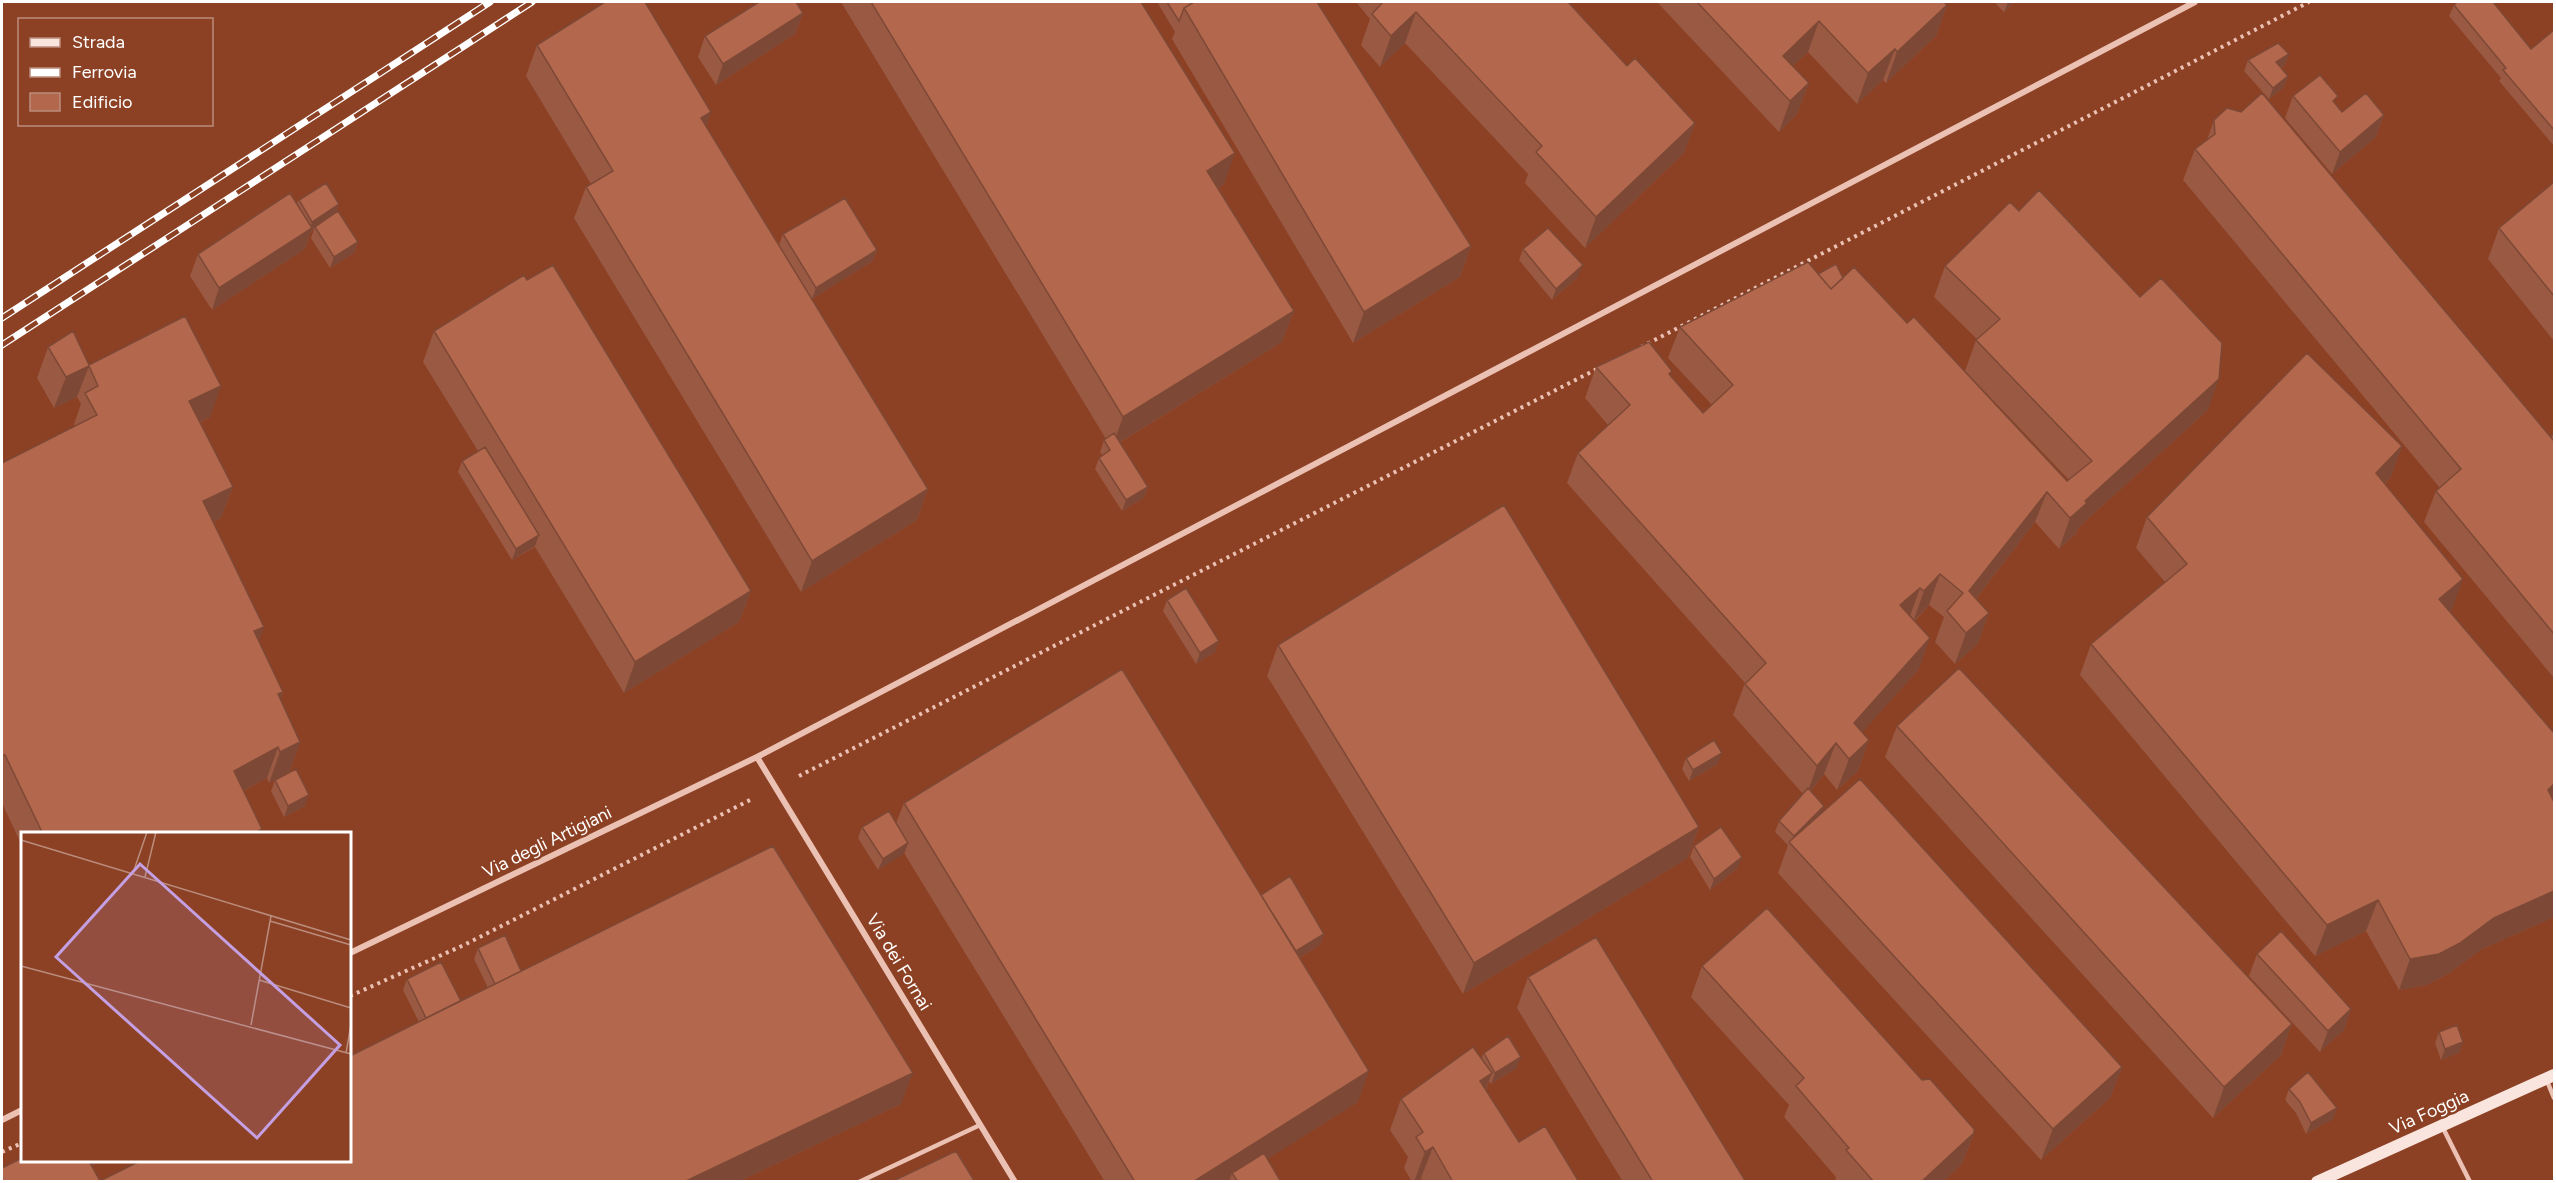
<svg xmlns="http://www.w3.org/2000/svg" width="2556" height="1183" font-family="Figtree,sans-serif">
<style>
.lines{fill:none;stroke-linecap:round;stroke-linejoin:round}
.path{stroke:#ebc1b3;stroke-width:4;stroke-dasharray:3 4.5;stroke-linecap:butt}
.lane{stroke:#ebc1b3;stroke-width:4.5}
.street{stroke:#ebc1b3;stroke-width:6}
.secondary{stroke:#f9e5de;stroke-width:12}
.rail-casing{stroke:#fff;stroke-width:7}
.rail{stroke:#8c4024;stroke-width:4.5;stroke-dasharray:14;stroke-linecap:butt}
.wall{fill:#9a5942;fill-rule:evenodd}
.shaded-wall{fill:#7d4936}
.building{fill:#b3684d;stroke:#7d4936;stroke-width:1.5}
.labels{text-anchor:middle;stroke-width:4.5;stroke-linejoin:round;paint-order:stroke}
.street-label{font-size:18px;fill:#fff;stroke:#8c4024}
.inset-road{fill:none;stroke:#ba8c7c;stroke-width:1.5}
.view{fill:#c4a0e2;fill-opacity:0.15;stroke:#c4a0e2;stroke-width:3}
.inset-edge{fill:none;stroke:#fff;stroke-width:3}
</style>
<rect width="100%" height="100%" fill="#8c4024"/>
<g class="lines">
<path class="path" d="M1641,347L2309,2
M799,776L1599,368
M350,996L464,945L754,798
M2,1152L22,1143"/>
<path class="lane" d="M2547,1081L2554,1098
M2443,1128L2470,1182
M859,1182L980,1125"/>
<path class="street" d="M757,757L1015,1182
M350,953L757,757L2195,2
M2,1120L22,1110"/>
<path class="secondary" d="M2317,1182L2554,1075"/>
<g class="rail-casing">
<path id="rail" d="M2,318L490,2
M2,345L532,2"/>
</g>
<use href="#rail" class="rail"/>
</g>
<path class="wall" d="M841,2H1141L1224,184L1218,188L1294,311L1282,342L1119,443L1148,487L1144,498L1122,511L1095,469L1099,458L1103,456L1100,452L1104,440L1106,439Z
M1157,2H1317L1471,246L1460,277L1353,343L1172,39L1175,32Z
M1356,2H1568L1627,66L1695,123L1684,153L1585,248L1525,183L1528,174L1405,43L1380,67L1361,45L1370,19Z
M1657,2H1944L1947,5L1936,36L1886,83L1883,80L1857,104L1808,52L1793,66L1809,83L1797,114L1779,132Z
M1994,2H2014L2004,12Z
M2454,5L2531,49L2554,30V146L2499,81L2501,78L2449,16Z
M803,13L795,34L716,85L698,57L705,36Z
M537,45L711,112L706,126L779,245L783,234L877,250L873,261L812,299L928,489L917,520L801,592L574,218L586,187L591,184L526,76Z
M2289,54L2285,65L2281,68L2288,76L2284,87L2269,99L2244,71L2248,60Z
M2293,96L2335,104L2342,112L2384,115L2376,137L2332,174L2285,118Z
M2214,120L2551,437L2554,433V678L2424,522L2436,491L2440,488L2183,180L2195,149L2207,140Z
M2554,182V341L2488,259L2499,228Z
M299,200L339,204L336,212L358,242L354,253L330,268L311,238L314,229L311,231L305,249L212,310L190,276L198,254L297,203Z
M1523,249L1578,277L1552,300L1519,260Z
M1945,266L2208,410L2079,527L2076,534L2059,549L2035,522L1976,599L1989,613L1978,644L1955,664L1935,642L1944,617L1929,605L1915,621L1919,669L1862,732L1869,740L1858,771L1837,790L1824,774L1811,791L1821,814L2122,1067L2110,1098L2041,1160L1778,873L1788,845L1775,832L1779,821L1803,794L1733,715L1745,683L1567,483L1578,453L1608,425L1585,398L1596,367L1670,376L1703,413L1712,405L1668,358L1680,327L1818,274L1843,278L1907,323L1965,371L1976,340L1977,339L1934,297ZM1970,376L2069,480L2067,481Z
M434,331L751,591L739,622L624,693L535,547L512,560L458,472L462,461L478,451L423,362Z
M48,347L210,417L200,422L233,487L221,518L213,522L259,641L283,692L280,700L300,742L289,773L305,806L284,817L271,791L275,780L285,775L269,783L267,778L243,791L260,834H22V846L2,803V463L75,426L74,424L81,404L77,397L54,408L37,378Z
M2402,446L2391,477L2385,484L2452,610L2450,612L2552,918L2482,949L2448,974L2427,985L2399,990L2366,931L2315,956L2080,675L2091,644L2165,582L2136,548L2147,517Z
M1167,600L1215,652L1196,664L1163,611Z
M1278,645L1699,827L1688,858L1463,994L1267,676Z
M1897,726L2292,1024L2281,1055L2213,1118L1885,757Z
M1686,758L1718,764L1689,781L1682,769Z
M904,803L1261,895L1324,934L1320,945L1299,958L1358,1102L1267,1159L1281,1182H1105L904,853L878,870L858,838L862,827L896,823Z
M1694,846L1738,868L1710,890L1690,857Z
M478,948L521,971L901,1104L738,1182H2L22,1161H102L92,1166L100,1181L419,1022L403,990L407,979L461,1001L488,988L474,959Z
M2257,954L2351,1009L2344,1030L2320,1052L2249,976Z
M1702,966L1922,1080L1974,1133L1962,1164L1943,1182H1835L1836,1177L1784,1117L1789,1105L1691,997Z
M1528,977L1746,1182H1623L1517,1008Z
M2439,1032L2463,1042L2459,1053L2441,1060L2435,1043Z
M1484,1053L1517,1068L1491,1084L1489,1081L1486,1090L1519,1142L1579,1182H1423L1421,1178L1416,1182H1412L1404,1168L1408,1157L1390,1130L1401,1099L1481,1059Z
M2289,1089L2337,1108L2333,1119L2306,1134L2296,1113L2285,1100Z"/>
<path class="shaded-wall" d="M2008,2H2014L2004,12Z
M1947,5L1936,36L1886,83L1897,52Z
M1416,12L1405,43L1380,67L1391,36Z
M803,13L795,34L716,85L723,64Z
M1819,21L1808,52L1774,84L1783,56Z
M1895,49L1883,80L1857,104L1868,73Z
M2289,54L2285,65L2272,73L2276,62Z
M2288,76L2284,87L2269,99L2273,88Z
M1809,83L1797,114L1779,132L1790,101Z
M711,112L700,143L701,118Z
M2384,115L2376,137L2332,174L2340,152Z
M1695,123L1684,153L1585,248L1596,217Z
M1235,153L1224,184L1195,202L1207,171Z
M339,204L335,215L315,227L314,229L311,231L305,249L212,310L219,288L309,230L312,222Z
M358,242L354,253L330,268L334,257Z
M1471,246L1460,277L1353,343L1364,312Z
M877,250L873,261L812,299L816,288Z
M1583,265L1578,277L1552,300L1556,289Z
M1294,311L1282,342L1112,447L1123,417Z
M89,366L77,397L54,408L66,377Z
M2219,379L2208,410L2079,527L2076,534L2059,549L2070,518L2085,501Z
M221,386L210,417L178,432L189,401Z
M2402,446L2391,477L2365,504L2376,473Z
M233,487L221,518L192,532L203,501Z
M1148,487L1144,498L1122,511L1126,500Z
M928,489L917,520L801,592L812,561Z
M2047,492L2035,522L1958,622L1969,591Z
M539,535L535,546L512,560L516,549Z
M1940,574L1929,605L1913,622L1924,591Z
M2463,579L2452,610L2428,630L2439,599Z
M1920,588L1909,619L1900,605Z
M751,591L739,622L624,693L635,662Z
M1989,613L1978,644L1955,664L1966,633Z
M264,627L253,658L254,631Z
M1930,638L1919,669L1843,754L1854,723Z
M1219,641L1215,652L1196,664L1200,653Z
M283,692L272,723L278,694Z
M1869,740L1858,771L1837,790L1849,759Z
M300,742L289,773L269,783L280,752Z
M1836,743L1824,774L1806,797L1817,766Z
M278,747L267,778L222,802L234,771Z
M1722,753L1718,764L1689,781L1693,770Z
M2554,784V804L2548,790Z
M309,795L305,806L284,817L288,806Z
M1824,806L1820,817L1791,844L1794,836Z
M1699,827L1688,858L1463,994L1474,963Z
M262,829L260,834H253Z
M908,843L904,854L878,870L883,859Z
M1742,857L1738,868L1710,890L1714,879Z
M2554,891V916L2552,918L2482,949L2448,974L2427,985L2399,990L2410,959L2494,918Z
M2378,900L2366,931L2315,956L2327,925Z
M1324,934L1320,945L1277,971L1281,960Z
M2351,1009L2344,1030L2320,1052L2328,1031Z
M2292,1024L2281,1055L2213,1118L2224,1087Z
M2463,1042L2459,1053L2441,1060L2445,1049Z
M1521,1057L1517,1068L1491,1084L1495,1073Z
M2122,1067L2110,1098L2041,1160L2053,1129Z
M1369,1071L1358,1102L1236,1179L1232,1173L1229,1182H1193Z
M913,1073L901,1104L738,1182H684Z
M1492,1073L1480,1104V1081Z
M2337,1108L2333,1119L2306,1134L2311,1123Z
M1974,1133L1962,1164L1943,1182H1921Z
M1433,1147L1421,1178L1416,1182H1414L1425,1152Z
M85,1161H102L81,1171Z"/>
<path class="building" d="M605,2H645L711,112L701,118L928,489L812,561L586,187L613,171L537,45Z
M759,2H796L803,13L723,64L705,36Z
M871,2H1141L1235,153L1207,171L1294,311L1123,417Z
M1167,2H1194L1184,8L1179,21Z
M1194,2H1317L1471,246L1364,312L1184,8Z
M1383,2H1568L1627,66L1635,58L1695,123L1596,217L1536,152L1542,146L1416,12L1391,36L1372,14Z
M1697,2H1944L1947,5L1897,52L1895,49L1868,73L1819,21L1783,56L1809,83L1790,101Z
M2457,2H2493L2531,49L2554,30V130L2503,70L2506,68L2454,5Z
M2278,43L2289,54L2276,62L2288,76L2273,88L2248,60Z
M2320,75L2338,96L2333,101L2342,112L2366,93L2384,115L2340,152L2293,96Z
M2262,93L2554,441V634L2436,491L2461,469L2195,149L2215,134L2214,120L2227,108L2241,112Z
M2554,182V296L2499,228Z
M326,183L339,204L312,222L299,200Z
M2039,190L2140,297L2161,278L2222,343L2219,379L2085,501L2087,503L2070,518L2047,492L1969,591L1989,613L1966,633L1947,611L1963,593L1940,574L1924,591L1920,588L1900,605L1930,638L1854,723L1869,740L1849,759L1836,743L1817,766L1745,684L1766,663L1578,453L1630,405L1596,367L1649,342L1672,371L1669,374L1703,413L1733,385L1680,327L1808,262L1831,289L1854,267L1907,323L1914,317L2067,481L2092,461L1976,340L2000,319L1945,266L2010,202L2019,211Z
M290,193L312,228L219,288L198,254Z
M845,198L877,250L816,288L783,234Z
M338,211L358,242L334,257L315,227Z
M1548,228L1583,265L1556,289L1523,249Z
M1836,264L1843,278L1831,289L1818,274Z
M553,265L751,591L635,662L434,331L524,275L527,280Z
M185,316L221,386L189,401L233,487L203,501L264,627L254,631L283,692L278,694L300,742L280,752L278,747L234,771L262,829L253,834H43L5,755L2,756V463L97,415L85,393L98,386L89,366L66,377L48,347L73,331L89,365Z
M2307,353L2402,446L2376,473L2463,579L2439,599L2554,733V784L2548,790L2554,802V891L2494,918L2460,943L2439,954L2410,959L2378,900L2327,925L2091,644L2187,564L2147,517Z
M1114,433L1148,487L1126,500L1099,458L1110,450L1104,440Z
M2554,433V441L2551,437Z
M485,447L539,535L516,549L462,461Z
M1504,505L1699,827L1474,963L1278,645Z
M1186,588L1219,641L1200,653L1167,600Z
M1959,668L2292,1024L2224,1087L1897,726Z
M1122,669L1369,1071L1193,1182H1135L904,803Z
M1714,740L1722,753L1693,770L1686,758Z
M296,769L309,795L288,806L275,780Z
M1860,779L2122,1067L2053,1129L1789,842Z
M1808,788L1824,806L1794,836L1779,821Z
M889,811L908,843L883,859L862,827Z
M1721,827L1742,857L1714,879L1694,846Z
M773,846L913,1073L684,1182H2V1168L22,1158V1161H89L100,1181L140,1161H350V1056Z
M1290,876L1324,934L1296,951L1261,895Z
M1767,908L1922,1080L1930,1079L1974,1129V1133L1921,1182H1874L1846,1150L1849,1148L1796,1086L1804,1078L1702,966Z
M2281,931L2351,1009L2328,1031L2257,954Z
M505,935L521,971L495,984L478,948Z
M1596,937L1746,1182H1653L1528,977Z
M441,962L461,1001L468,997L426,1018L407,979Z
M2457,1025L2463,1042L2445,1049L2439,1032Z
M1508,1036L1521,1057L1495,1073L1484,1053Z
M1473,1047L1492,1073L1480,1081L1519,1142L1545,1126L1579,1182H1453L1433,1147L1425,1152L1416,1137L1423,1132L1401,1099Z
M2308,1072L2337,1108L2311,1123L2300,1102L2289,1089Z
M956,1151L975,1182H891Z
M1264,1153L1281,1182H1238L1232,1173Z"/>
<g class="labels">
<g class="street-label">
<text transform="translate(547 842) rotate(-26)" y="6">Via degli Artigiani</text>
<text transform="translate(899 962) rotate(59)" y="6">Via dei Fornai</text>
<text transform="translate(2429 1112) rotate(-24)" y="6">Via Foggia</text>
</g>
</g>
<g transform="translate(21 832)">
<rect width="330" height="330" fill="#8c4024"/>
<path class="inset-road" d="M0,8L330,108M112,41L126,0M124,45L135,0M249,89L330,113M0,134L330,222M238,148L330,176M230,193L250,84M325,221L330,193"/>
<path class="view" d="M119,32L319,213L236,306L35,125Z"/>
<rect width="330" height="330" class="inset-edge"/>
</g>
<rect width="2556" height="1183" fill="none" stroke="#ffffff" stroke-width="6"/>
<rect x="18" y="18" width="195" height="108" fill="#8c4024" stroke="#ba8c7c" stroke-width="1.5"/>
<rect x="30" y="38" width="30" height="9" fill="#f9e5de" stroke="#ba8c7c" stroke-width="1.5"/>
<text x="72" y="48" font-size="18" fill="#ffffff">Strada</text>
<rect x="30" y="68" width="30" height="9" fill="#ffffff" stroke="#ba8c7c" stroke-width="1.5"/>
<text x="72" y="78" font-size="18" fill="#ffffff">Ferrovia</text>
<rect x="30" y="93" width="30" height="18" fill="#b3684d" stroke="#ba8c7c" stroke-width="1.5"/>
<text x="72" y="108" font-size="18" fill="#ffffff">Edificio</text>
</svg>
